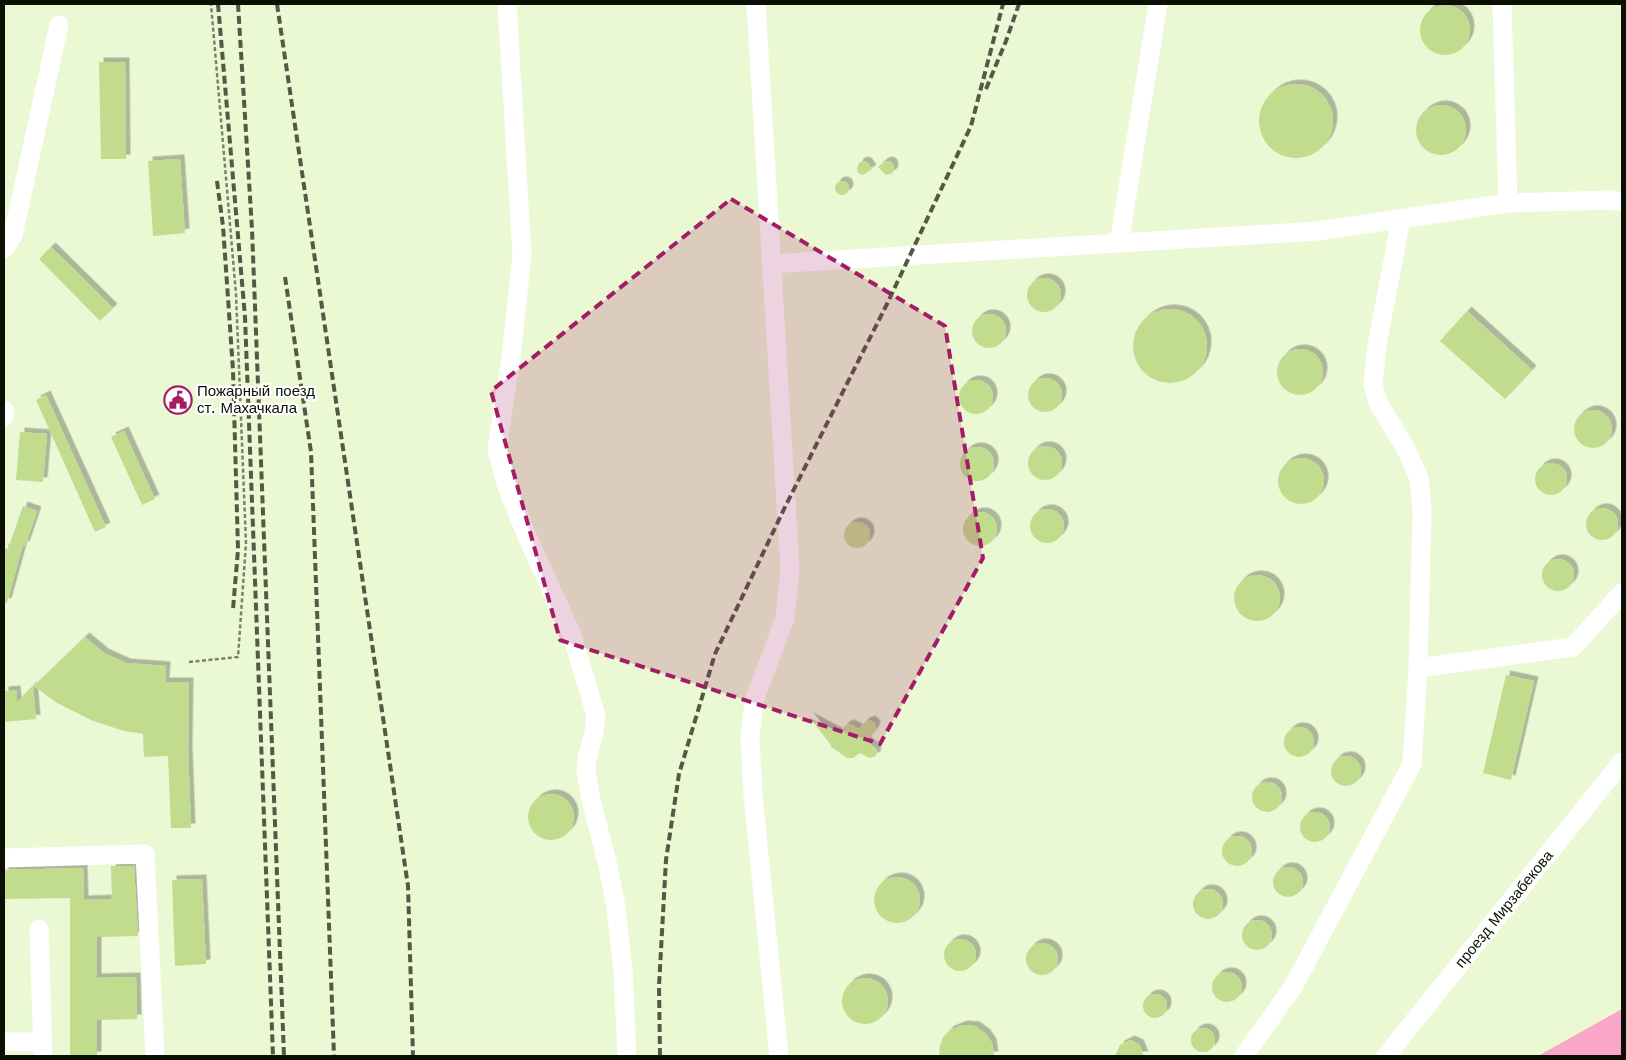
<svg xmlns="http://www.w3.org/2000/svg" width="1626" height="1060" font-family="'Work Sans',sans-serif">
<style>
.water{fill:#f9a6c8}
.building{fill:#c2dc8e;filter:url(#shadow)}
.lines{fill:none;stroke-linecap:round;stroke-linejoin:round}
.path{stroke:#78816a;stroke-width:2.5;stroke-dasharray:4 2.5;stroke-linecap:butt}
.minor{stroke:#fff;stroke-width:19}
.rail{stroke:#525946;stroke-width:4;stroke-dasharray:8 4;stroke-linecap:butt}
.marked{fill:#a41c66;fill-opacity:0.2;stroke:#a41c66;stroke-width:4;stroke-dasharray:10 6;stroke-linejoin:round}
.labels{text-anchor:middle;stroke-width:4.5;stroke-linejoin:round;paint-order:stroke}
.poi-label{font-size:15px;fill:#0b0f04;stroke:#fff;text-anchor:start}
.street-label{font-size:15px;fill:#0b0f04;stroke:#fff}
</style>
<defs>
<filter id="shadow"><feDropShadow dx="4.5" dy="-4.5" stdDeviation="0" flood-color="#0004"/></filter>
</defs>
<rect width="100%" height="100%" fill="#eaf8d4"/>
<path class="water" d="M1622,1009V1056H1538Z"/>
<path class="building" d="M1420 30a25 25 0 1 1 50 0a25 25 0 1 1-50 0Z
M99,62H125L126,159H101Z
M1259 121a37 37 0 1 1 74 0a37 37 0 1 1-74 0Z
M1416 130a25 25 0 1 1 50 0a25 25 0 1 1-50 0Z
M180,159L185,233L153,236L148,161Z
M863,161L867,162L872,169L863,175L858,173L857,168L859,163Z
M889,161L893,164L894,171L891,174L886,175L878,167L884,162Z
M835 188a7 7 0 1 1 14 0a7 7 0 1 1-14 0Z
M51,247L113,308L100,321L39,259Z
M1027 295a17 17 0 1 1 34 0a17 17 0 1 1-34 0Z
M1133 346a37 37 0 1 1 74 0a37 37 0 1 1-74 0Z
M1467,311L1532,370L1505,399L1440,341Z
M972 331a17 17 0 1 1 34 0a17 17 0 1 1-34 0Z
M1277 372a23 23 0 1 1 46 0a23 23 0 1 1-46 0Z
M1028 395a17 17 0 1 1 34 0a17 17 0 1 1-34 0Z
M959 397a17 17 0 1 1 34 0a17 17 0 1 1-34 0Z
M46,395L106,527L95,532L36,400Z
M1574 429a19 19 0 1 1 38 0a19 19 0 1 1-38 0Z
M124,431L155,499L142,505L111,437Z
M20,432L47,434L43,482L16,480Z
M1028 463a17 17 0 1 1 34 0a17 17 0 1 1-34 0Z
M960 464a17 17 0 1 1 34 0a17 17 0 1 1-34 0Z
M1278 481a23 23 0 1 1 46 0a23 23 0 1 1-46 0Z
M1535 479a16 16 0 1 1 32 0a16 16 0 1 1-32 0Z
M23,506L37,511L25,546L23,545L7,603L4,602V548L8,549Z
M1586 524a16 16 0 1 1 32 0a16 16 0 1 1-32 0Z
M1030 526a17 17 0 1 1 34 0a17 17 0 1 1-34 0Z
M963 529a17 17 0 1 1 34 0a17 17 0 1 1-34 0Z
M844 535a13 13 0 1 1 26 0a13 13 0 1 1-26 0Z
M1542 575a16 16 0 1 1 32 0a16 16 0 1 1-32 0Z
M1234 598a23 23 0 1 1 46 0a23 23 0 1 1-46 0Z
M85,637L104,653L126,663L166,666L165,682H189L188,750L191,828H171L168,756L144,757L143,734L124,731L91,720L57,703L34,686Z
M1506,675L1534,681L1511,780L1483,773Z
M33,686L36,719L4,722V691L16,690L17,702Z
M809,717L839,733L846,725L850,724L859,729L865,722L871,720L876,725L875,730L866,741L877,750L876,756L869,758L860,753L853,758H847L830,746L831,745Z
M1284 742a15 15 0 1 1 30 0a15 15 0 1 1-30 0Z
M1331 771a15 15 0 1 1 30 0a15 15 0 1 1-30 0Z
M1252 797a15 15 0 1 1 30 0a15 15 0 1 1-30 0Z
M528 817a23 23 0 1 1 46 0a23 23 0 1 1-46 0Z
M1300 827a15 15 0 1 1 30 0a15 15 0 1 1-30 0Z
M1222 851a15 15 0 1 1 30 0a15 15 0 1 1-30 0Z
M111,866H134L138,936L97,937V978L136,977L137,1019L97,1020V1056H70V898L4,899V870L83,868L84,900L112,899Z
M1273 882a15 15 0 1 1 30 0a15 15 0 1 1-30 0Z
M874 900a23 23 0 1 1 46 0a23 23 0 1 1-46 0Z
M202,879L206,964L175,966L172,880Z
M1193 904a15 15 0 1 1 30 0a15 15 0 1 1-30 0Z
M1242 935a15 15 0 1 1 30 0a15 15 0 1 1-30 0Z
M944 955a16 16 0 1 1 32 0a16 16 0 1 1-32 0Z
M1026 959a16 16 0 1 1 32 0a16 16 0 1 1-32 0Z
M1212 987a15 15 0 1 1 30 0a15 15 0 1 1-30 0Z
M842 1001a23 23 0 1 1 46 0a23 23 0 1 1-46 0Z
M1143 1006a12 12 0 1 1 24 0a12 12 0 1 1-24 0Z
M963,1025L975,1026L986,1034L992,1043L994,1056H939L940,1046L943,1037L950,1030Z
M1191 1040a12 12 0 1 1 24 0a12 12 0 1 1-24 0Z
M1130,1040L1139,1044L1144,1056H1115L1120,1045Z"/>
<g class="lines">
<path class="path" d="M189,662L238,657L246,543L236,294L211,4"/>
<path class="minor" d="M507,4L522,255L511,357L497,449L506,484L526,534L572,635L596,716L594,733L587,758L586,770L591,800L607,862L616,907L623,971L627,1056
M756,4L790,570L785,618L754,701L750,738L753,795L779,1056
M1502,4L1508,203
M1119,243L1158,4
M4,249L13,235L59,25
M771,264L1318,231L1508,203L1609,200L1622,202
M4,410V416
M1418,668L1573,647L1622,593
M4,858L145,854L155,1056
M39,929L43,1056
M4,1042H42
M1244,1056L1293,987L1412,764L1418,668L1422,510L1419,478L1405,447L1378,403L1373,384L1377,345L1401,219
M1386,1056L1622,762"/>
<path class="rail" d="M218,4L245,317L273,1056
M238,4L252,229L284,1056
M277,4L408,886L413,1056
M986,89L1006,41L1019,4
M217,181L223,226L233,370L238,550L233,609
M285,277L311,452L334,1056
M660,1056L659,986L666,860L679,774L715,654L785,507L887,304L971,126L1003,4"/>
</g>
<path class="marked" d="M731,199L945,326L983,558L880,744L560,640L491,391Z"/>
<defs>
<g id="civic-ring" transform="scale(1.4375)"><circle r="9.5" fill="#fff" stroke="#a41c66" stroke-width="1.5"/><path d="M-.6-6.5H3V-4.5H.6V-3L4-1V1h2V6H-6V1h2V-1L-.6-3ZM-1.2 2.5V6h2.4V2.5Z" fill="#a41c66"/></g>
</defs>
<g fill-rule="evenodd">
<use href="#civic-ring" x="178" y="400"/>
</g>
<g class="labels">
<g class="poi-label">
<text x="197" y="396">Пожарный поезд<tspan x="197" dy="17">ст. Махачкала</tspan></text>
</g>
<g class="street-label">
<text transform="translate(1504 909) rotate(-51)" y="5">проезд Мирзабекова</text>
</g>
</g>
<rect width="1626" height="1060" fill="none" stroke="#0b0f04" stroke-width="10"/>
</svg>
